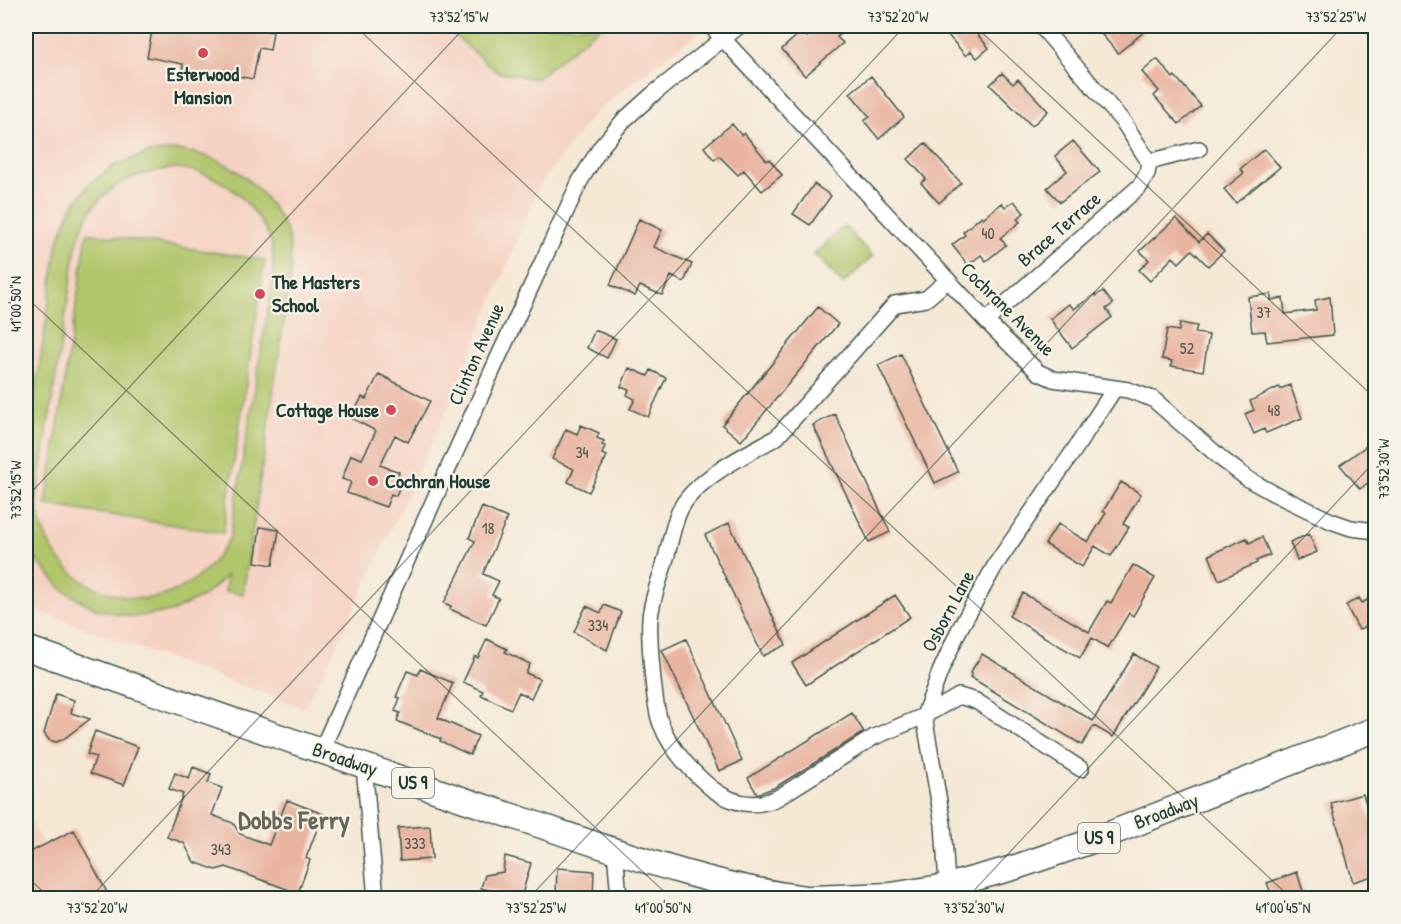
<svg xmlns="http://www.w3.org/2000/svg" width="1401" height="924" font-family="'Patrick Hand',sans-serif">
<style>
.built{fill:#f6d2c3}
.green{fill:#b1c56a;stroke:#68814f;stroke-width:1.5;fill-rule:evenodd}
.building{fill:#e9b4a0}
.lines{fill:none;stroke-linecap:round;stroke-linejoin:round}
.minor-casing{stroke:#3f574c;stroke-width:18}
.primary-casing{stroke:#3f574c;stroke-width:27}
.minor{stroke:#fff;stroke-width:15}
.primary{stroke:#fff;stroke-width:24}
.ticks{fill:none;stroke:#1f3d34;stroke-width:1.5;stroke-opacity:0.45}
.poi-dot{fill:#d1495b;stroke:#f7f3e8;stroke-width:2}
.labels{text-anchor:middle;stroke-width:4.5;stroke-linejoin:round;paint-order:stroke}
.number-label{font-size:16px;fill:#525b4f}
.shield{fill:#f7f3e8;stroke:#60746a;stroke-width:1.5}
.shield-label{font-size:18px;font-weight:bold;fill:#1f3d34}
.poi-label{font-size:20px;font-weight:bold;fill:#1f3d34;stroke:#f7f3e8;text-anchor:start}
.street-label{font-size:20px;fill:#1f3d34;stroke:#f7f3e8}
.district-label{font-size:26px;font-weight:bold;fill:#66675a;stroke:#f7f3e8}
.neatline{fill:none;stroke:#1f3d34;stroke-width:2}
.ticks-label{font-size:15px;text-anchor:middle;fill:#1f3d34}
</style>
<rect width="100%" height="100%" fill="#f7f3e8"/>
<filter id="ink" filterUnits="userSpaceOnUse"><feTurbulence type="fractalNoise" baseFrequency=".0167" numOctaves="2"/><feDisplacementMap in="SourceGraphic" scale="12" xChannelSelector="R" yChannelSelector="G"/><feConvolveMatrix kernelMatrix="1 2 1 2 8 2 1 2 1" color-interpolation-filters="sRGB"/></filter>
<filter id="wash" filterUnits="userSpaceOnUse"><feTurbulence type="fractalNoise" baseFrequency=".008" numOctaves="4" result="noise"/><feDisplacementMap in="SourceGraphic" scale="24" xChannelSelector="R" yChannelSelector="G"/><feGaussianBlur stdDeviation="1.35" result="paint"/><feColorMatrix in="noise" values="0 0 0 0 0 0 0 0 0 0 0 0 0 0 0 0 0 1.4 0 .05"/><feComposite in="paint" operator="in"/></filter>
<g filter="url(#wash)">
<rect width="100%" height="100%" fill="#f5e8d5"/>
<path class="built" d="M26,26H706L595,112L540,185L450,404L331,658L304,708L26,607Z
M26,813L72,898H26Z"/>
<path class="green" d="M444,26H601L536,79L497,72Z
M177,150C218,155 246,171 270,204C277,213 285,225 288,236C291,248 290,262 291,273L243,594L225,591L227,575L204,596L171,612L133,617L96,609L64,591L37,561L26,533V456L58,242L71,208L89,184L114,166L147,153ZM177,168C213,172 236,187 257,216C262,223 268,233 271,241C273,250 273,263 274,273L230,537C216,563 195,584 167,594C151,600 133,599 118,595C71,585 39,546 37,497L76,247C79,237 82,226 87,217C105,183 142,171 177,168Z
M844,226L873,256L843,284L814,254Z
M87,233L265,260L223,533L46,505Z"/>
<g id="blocks">
<path class="building" d="M153,26H264L263,30L273,32L270,50L259,48L253,79L215,72L214,78L182,72L183,64L147,57Z
M820,26H850L837,37L843,43L805,76L782,49L802,31L807,37Z
M940,26H970L989,48L977,58L971,51L966,56Z
M1094,26H1151L1118,53Z
M1157,59L1173,78L1175,76L1201,106L1179,124L1154,96L1159,91L1142,72Z
M1002,73L1013,84L1018,79L1048,111L1032,126L990,85Z
M871,76L904,117L879,139L864,121L870,117L850,93Z
M732,124L741,135L744,133L767,161L769,159L782,175L762,191L744,170L738,175L719,156L714,160L704,147Z
M1073,141L1100,172L1060,202L1047,188L1067,171L1055,156Z
M925,143L961,183L939,203L921,183L926,179L908,159Z
M1264,149L1280,167L1236,203L1224,189L1244,173L1240,169Z
M814,184L831,196L810,225L793,214Z
M1014,201L1024,213L1017,219L1020,222L1000,238L1006,245L986,261L981,255L968,265L952,245L965,235L963,232L982,216L983,218L1002,203L1005,207Z
M1176,218L1199,242L1207,234L1224,251L1208,266L1192,250L1179,263L1173,257L1150,281L1139,270L1149,260L1140,251Z
M639,219L662,230L654,247L692,264L684,282L671,276L662,295L640,286L635,296L610,285Z
M1103,291L1113,304L1106,309L1112,317L1072,348L1050,319L1069,304L1074,309L1095,294L1096,296Z
M1271,294V300L1283,298L1285,314L1316,310L1315,300L1330,297L1333,335L1267,342L1265,331L1252,332L1248,297Z
M818,307L838,324L741,441L722,425Z
M1180,323L1197,326L1195,333L1209,335L1203,371L1171,366L1172,361L1162,359L1167,329L1179,331Z
M595,330L616,339L607,358L587,348Z
M901,354L958,472L935,483L878,365Z
M629,368L648,376L651,370L666,378L648,417L630,409L635,399L627,395L629,390L621,387Z
M379,374L430,401L408,442L395,435L380,465L399,472L396,480L401,482L396,496L391,494L386,507L347,493L351,482L342,479L351,455L362,459L376,431L351,418L362,397L366,399Z
M1290,385L1302,418L1266,433L1264,429L1254,434L1245,414L1254,410L1250,401L1279,387L1280,389Z
M835,414L890,532L869,542L813,425Z
M581,425L599,433L597,438L604,441L602,445L605,446L602,454L607,456L589,492L568,482L574,469L552,459L566,429L577,434Z
M1376,439V476L1360,489L1340,465Z
M1121,482L1141,494L1123,524L1129,527L1111,556L1095,546L1082,567L1045,544L1058,524L1088,542L1106,513L1103,511Z
M482,507L507,518L483,574L499,581L492,595L499,598L486,625L450,609L451,606L444,603L475,541L469,538Z
M729,523L786,645L763,656L705,535Z
M260,527L279,530L273,565L255,562Z
M1309,534L1317,552L1297,560L1290,542Z
M1262,537L1270,555L1256,561L1257,563L1219,580L1209,555L1247,538L1249,543Z
M1133,565L1155,578L1133,616L1129,613L1108,648L1092,638L1080,658L1009,616L1023,593L1089,632L1107,601L1111,603Z
M895,595L910,617L806,685L792,663Z
M1376,595V622L1359,630L1346,605L1359,598L1362,603Z
M604,605L621,612L607,650L574,632L586,606L601,613Z
M487,639L507,649L505,652L530,664L526,673L540,679L531,698L519,692L511,709L481,695L483,691L463,682L475,656L478,658Z
M686,639L742,761L719,771L662,650Z
M982,654L1093,721L1134,654L1156,667L1113,737L1094,726L1082,745L970,677L972,674L970,673Z
M420,669L453,683L438,718L478,736L470,755L440,741L441,739L397,721L400,713L395,711L400,698L396,697L407,671L418,675Z
M56,694L74,700L71,713L90,719L62,740L56,742L49,740L44,733Z
M852,713L864,732L774,788L757,794L748,778Z
M95,731L138,747L124,785L90,773L96,757L87,754Z
M193,767L211,774L208,783L222,788L212,815L233,823L240,834L269,845L287,800L323,814L306,858L310,860L298,893L226,867L216,870L194,862L184,843L167,837L183,794L169,789L175,773L189,779Z
M1363,794L1376,837V875L1353,882L1331,803Z
M430,826L432,859L400,861L398,828Z
M74,830L110,898H26V854Z
M505,856L531,863L521,898L481,888L485,875L503,872Z
M557,868L594,871L593,898H572L573,895H556Z
M1297,872L1305,898H1273L1267,883Z"/>
</g>
</g>
<g filter="url(#ink)">
<use href="#blocks" fill-opacity="0" stroke="#3f574c" stroke-width="1.5"/>
<g class="lines">
<g class="minor-casing">
<path id="minor" d="M711,26L986,321L1038,372L1053,379L1128,390L1153,399L1223,460L1248,479L1273,493L1331,521L1351,528L1376,531
M1149,162L1199,149
M948,280L926,299L895,304L777,437C747,454 699,477 682,506C674,519 670,544 666,558C661,576 654,593 651,611C647,629 654,708 661,724C671,750 691,771 711,788C732,804 756,809 779,797L874,737L924,716L959,696L976,701L1081,769
M986,321L1140,186L1147,174L1149,162L1124,123L1041,26
M321,751L498,358L580,181L601,147L623,121L652,95L739,26
M364,766L376,898
M615,850L619,898
M948,898L943,824L924,716L940,672L959,630L996,564L1075,449L1115,388"/>
</g>
<g class="primary-casing">
<path id="primary" d="M26,648C187,704 347,761 509,815C606,847 703,885 805,898
M811,898L891,895L947,886L1013,868L1089,842L1376,729"/>
</g>
<use href="#minor" class="minor"/>
<use href="#primary" class="primary"/>
</g>
</g>
<path class="ticks" d="M355,26L1291,898M975,26L1376,399M26,28L28,26M26,297L671,898M26,498L466,26M26,876L50,898M90,898L905,26M529,898L1343,26M967,898L1376,460"/>
<g class="poi-dot">
<circle cx="203" cy="53" r="6"/>
<circle cx="260" cy="294" r="6"/>
<circle cx="391" cy="410" r="6"/>
<circle cx="373" cy="481" r="6"/>
</g>
<g class="labels">
<g class="number-label">
<text x="988" y="239">40</text>
<text x="1264" y="318">37</text>
<text x="1187" y="354">52</text>
<text x="1274" y="416">48</text>
<text x="582" y="458">34</text>
<text x="488" y="534">18</text>
<text x="598" y="631">334</text>
<text x="415" y="849">333</text>
<text x="221" y="855">343</text>
</g>
<g class="shield">
<rect x="392" y="768" width="42" height="30" rx="4.5"/>
<rect x="1078" y="823" width="42" height="30" rx="4.5"/>
</g>
<g class="shield-label">
<text x="413" y="789">US 9</text>
<text x="1099" y="844">US 9</text>
</g>
<g class="poi-label">
<text x="203" y="81" text-anchor="middle">Esterwood<tspan x="203" dy="23">Mansion</tspan></text>
<text x="272" y="289">The Masters<tspan x="272" dy="23">School</tspan></text>
<text x="379" y="417" text-anchor="end">Cottage House</text>
<text x="385" y="488">Cochran House</text>
</g>
<g class="street-label">
<text transform="translate(1059 229) rotate(-41)" y="7">Brace Terrace</text>
<text transform="translate(1008 309) rotate(45)" y="7">Cochrane Avenue</text>
<text transform="translate(476 354) rotate(-66)" y="7">Clinton Avenue</text>
<text transform="translate(948 611) rotate(-62)" y="7">Osborn Lane</text>
<text transform="translate(345 759) rotate(19)" y="7">Broadway</text>
<text transform="translate(1166 811) rotate(-21)" y="7">Broadway</text>
</g>
<g class="district-label">
<text x="294" y="829">Dobbs Ferry</text>
</g>
</g>
<rect width="1401" height="924" fill="none" stroke="#f7f3e8" stroke-width="66"/>
<rect x="33" y="33" width="1335" height="858" class="neatline"/>
<g class="ticks-label">
<text x="459" y="22">73°52'15"W</text>
<text x="898" y="22">73°52'20"W</text>
<text x="1336" y="22">73°52'25"W</text>
<text transform="translate(16 304) rotate(-90)" y="5">41°00'50"N</text>
<text transform="translate(1384 469) rotate(-90)" y="5">73°52'30"W</text>
<text transform="translate(16 490) rotate(-90)" y="5">73°52'15"W</text>
<text x="97" y="913">73°52'20"W</text>
<text x="536" y="913">73°52'25"W</text>
<text x="663" y="913">41°00'50"N</text>
<text x="974" y="913">73°52'30"W</text>
<text x="1283" y="913">41°00'45"N</text>
</g>
</svg>
